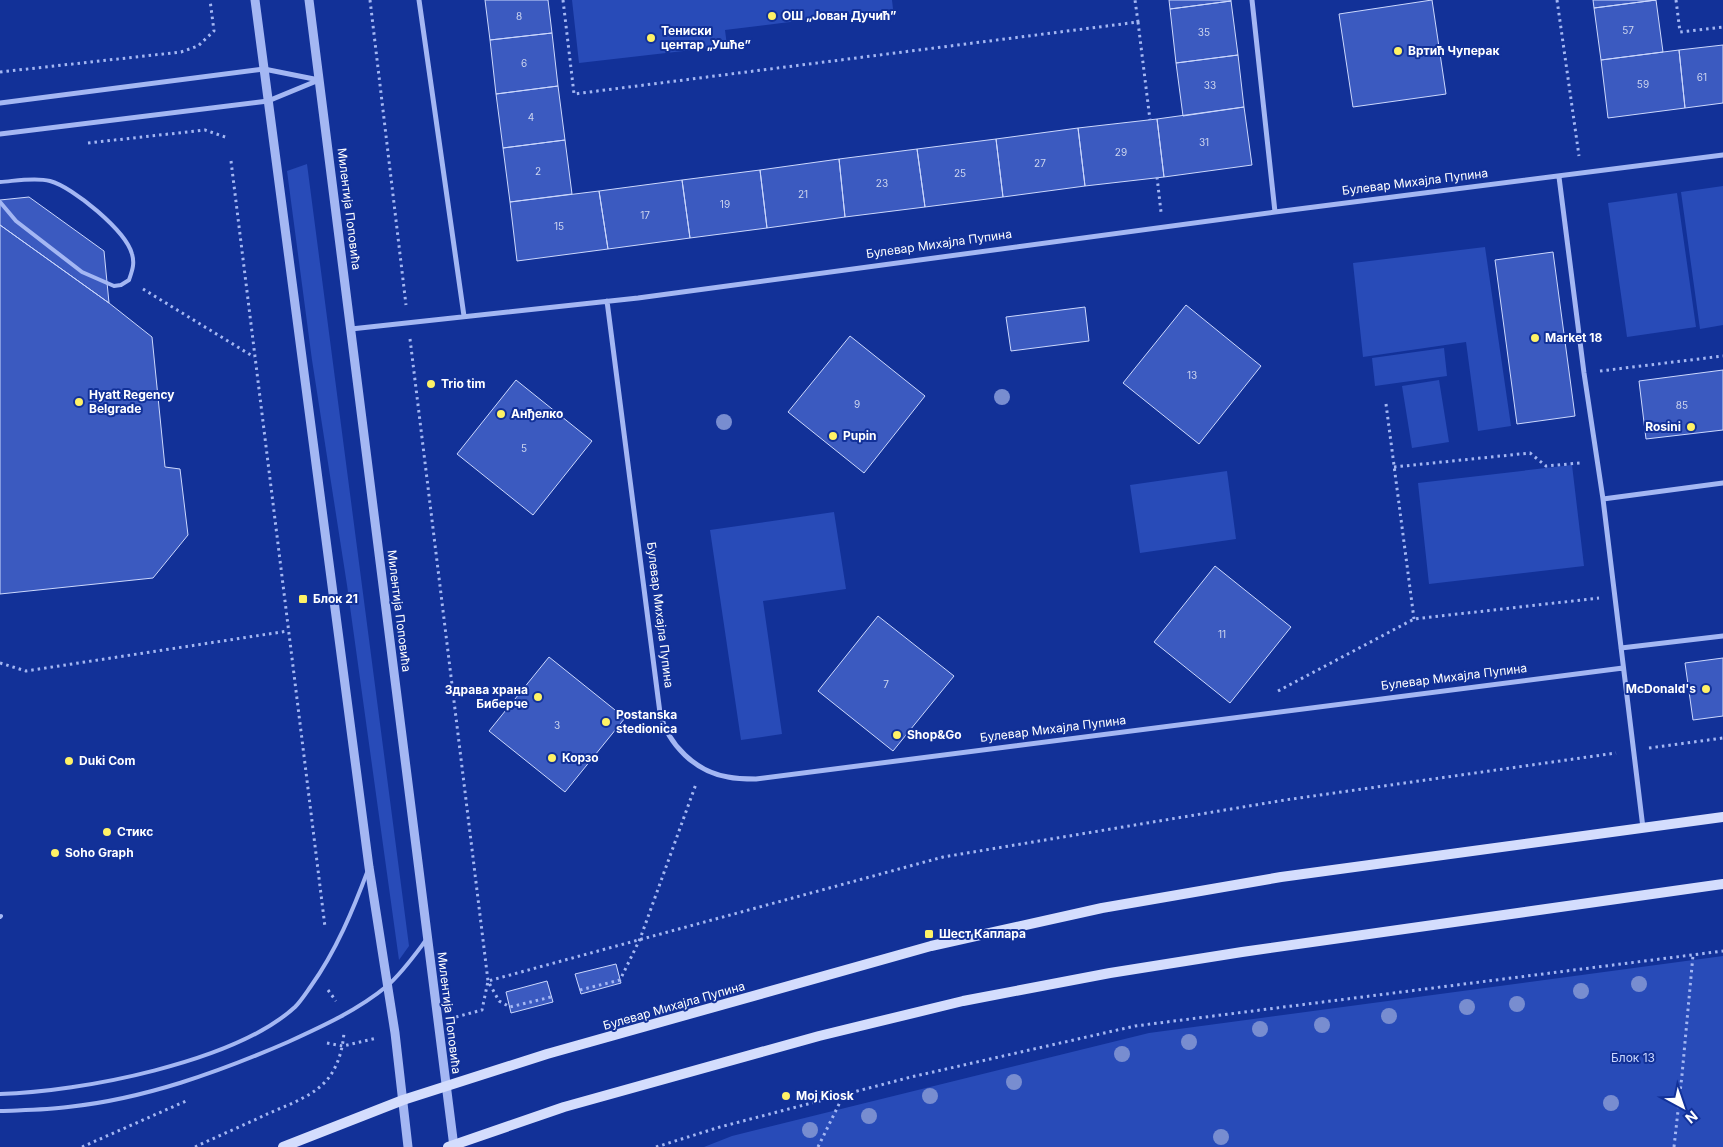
<svg xmlns="http://www.w3.org/2000/svg" width="1723" height="1147" font-family="Inter,sans-serif">
<style>
.green{fill:#284bb8}
.building{fill:#3b5ac0;stroke:#ccd8fd}
.lines{fill:none;stroke-linecap:round;stroke-linejoin:round}
.path{stroke:#a4b7f3;stroke-width:3;stroke-dasharray:2.5 4;stroke-linecap:butt}
.service{stroke:#a4b7f3;stroke-width:4}
.minor{stroke:#a4b7f3;stroke-width:5}
.tertiary{stroke:#a4b7f3;stroke-width:9}
.secondary{stroke:#d4ddfd;stroke-width:10}
.tree{fill:#788dd0}
.poi-dot{fill:#fff266;stroke:#123198;stroke-width:2}
.labels{text-anchor:middle;stroke-width:4;stroke-linejoin:round;paint-order:stroke}
.number-label{font-size:10px;fill:#ced6ef}
.poi-label{font-size:12px;font-weight:bold;fill:#fff;stroke:#123198;text-anchor:start}
.street-label{font-size:12px;fill:#fff;stroke:#123198}
.park-label{font-size:12px;fill:#ccd8fd;stroke:#123198}
</style>
<rect width="100%" height="100%" fill="#123198"/>
<path class="green" d="M572,0H892L893,9L725,30L727,46L579,63Z
M307,164L409,946L399,960L347,585L312,360L287,171Z
M1723,186V325L1700,329L1681,192Z
M1677,193L1696,327L1627,337L1608,203Z
M1485,247L1511,426L1478,431L1466,342L1363,357L1353,263Z
M1444,348L1447,376L1375,386L1372,358Z
M1439,380L1449,442L1412,448L1402,386Z
M1572,465L1584,566L1429,584L1418,483Z
M1227,471L1236,539L1140,553L1130,485Z
M834,512L846,589L763,601L782,734L741,740L710,530Z
M1723,956V1147H704L732,1136L1149,1033Z"/>
<path class="building" d="M485,0H548L552,33L490,40Z
M1169,0H1231V1L1170,9Z
M1432,0L1446,94L1353,107L1339,14Z
M1593,0H1656L1594,8Z
M1656,0L1663,52L1601,60L1594,8Z
M1231,1L1238,55L1176,63L1170,9Z
M552,33L558,86L496,94L490,40Z
M1723,45V103L1685,108L1679,50Z
M1679,50L1685,108L1608,118L1601,60Z
M1238,55L1244,107L1183,116L1176,63Z
M558,86L565,140L503,148L496,94Z
M1244,107L1252,165L1164,177L1157,119Z
M1157,119L1164,177L1085,186L1078,128Z
M1078,128L1085,186L1003,197L996,139Z
M996,139L1003,197L925,207L917,149Z
M565,140L572,194L510,202L503,148Z
M917,149L925,207L845,217L839,159Z
M839,159L845,217L767,228L760,170Z
M760,170L767,228L690,238L682,180Z
M682,180L690,238L608,249L599,191Z
M599,191L608,249L517,261L510,202Z
M29,197L104,251L109,303L0,225V200Z
M0,225L109,303L152,337L165,467L180,469L188,535L153,578L0,594Z
M1553,252L1575,416L1517,424L1495,260Z
M1186,305L1261,366L1199,444L1123,383Z
M1085,307L1089,341L1011,351L1006,317Z
M850,336L925,396L864,473L788,412Z
M1723,370V430L1646,439L1639,381Z
M516,380L592,441L533,515L457,454Z
M1215,566L1291,627L1230,703L1154,642Z
M878,616L954,676L893,751L818,691Z
M549,657L625,718L565,792L489,731Z
M1723,658V716L1693,720L1685,663Z
M616,964L621,983L581,994L575,974Z
M547,981L553,1002L511,1013L506,992Z"/>
<g class="lines">
<path class="path" d="M370,0L406,305
M563,0L574,94L1138,22L1135,0
M1557,0L1579,156
M1676,0L1680,32L1723,27
M1138,22L1150,120
M0,72L181,52L198,46L214,31L210,0
M88,143L205,130L228,138
M231,161L325,927
M1157,177L1161,212
M143,289L254,357
M410,339L488,981L499,1001L510,1007L551,997
M1600,371L1723,356
M1386,404L1414,619
M1394,467L1530,453L1546,466L1580,463
M0,663L26,671L288,631
M1278,691L1414,619L1599,598
M1649,748L1723,738
M328,990L336,1001
M580,990L620,980L640,939L696,784
M456,1017L482,1010L488,981L943,857L1285,800L1616,753
M327,1043L343,1046L377,1038
M82,1147L186,1101
M195,1147C218,1136 242,1126 265,1115C287,1105 316,1096 330,1076C339,1063 343,1047 344,1032
M656,1147L720,1127L911,1077L1135,1026L1723,951
M818,1147L844,1094
M1674,1147L1682,1075L1693,955"/>
<path class="service" d="M0,182C15,181 35,177 50,181C73,187 126,231 132,254C135,264 132,271 129,280L121,285L114,286L82,272L16,221L0,202
M0,917L1,916
M0,1094C80,1092 235,1062 295,1007C301,1001 306,993 311,986C336,951 353,910 368,870
M0,1111C23,1110 46,1110 68,1107C144,1099 219,1072 288,1042C323,1026 358,1010 387,986C402,973 414,956 426,940"/>
<path class="minor" d="M419,0L464,316
M1252,0L1275,212
M0,103L264,69L319,80
M0,134L268,101L319,80
M1559,177L1584,373L1603,499L1643,828
M607,301L660,713C668,745 696,772 728,777C737,779 747,779 756,779L1623,668
M351,329L638,298L1275,212L1723,155
M1603,499L1723,483
M1621,648L1723,636"/>
<path class="tertiary" d="M255,0L369,867L395,1033L408,1147
M309,0L454,1147"/>
<path class="secondary" d="M283,1147L403,1100L547,1054L931,946L1102,908L1281,877L1723,817
M448,1147L564,1107L819,1036L963,1001L1110,973L1242,952L1723,884"/>
</g>
<g class="tree">
<circle cx="1002" cy="397" r="8"/>
<circle cx="724" cy="422" r="8"/>
<circle cx="1639" cy="984" r="8"/>
<circle cx="1581" cy="991" r="8"/>
<circle cx="1517" cy="1004" r="8"/>
<circle cx="1467" cy="1007" r="8"/>
<circle cx="1389" cy="1016" r="8"/>
<circle cx="1322" cy="1025" r="8"/>
<circle cx="1260" cy="1029" r="8"/>
<circle cx="1189" cy="1042" r="8"/>
<circle cx="1122" cy="1054" r="8"/>
<circle cx="1014" cy="1082" r="8"/>
<circle cx="930" cy="1096" r="8"/>
<circle cx="1611" cy="1103" r="8"/>
<circle cx="869" cy="1116" r="8"/>
<circle cx="810" cy="1130" r="8"/>
<circle cx="1221" cy="1137" r="8"/>
</g>
<g class="poi-dot">
<circle cx="772" cy="16" r="5"/>
<circle cx="651" cy="38" r="5"/>
<circle cx="1398" cy="51" r="5"/>
<circle cx="1535" cy="338" r="5"/>
<circle cx="431" cy="384" r="5"/>
<circle cx="79" cy="402" r="5"/>
<circle cx="501" cy="414" r="5"/>
<circle cx="1691" cy="427" r="5"/>
<circle cx="833" cy="436" r="5"/>
<rect x="298" y="594" width="10" height="10" rx="2.5"/>
<circle cx="1706" cy="689" r="5"/>
<circle cx="538" cy="697" r="5"/>
<circle cx="606" cy="722" r="5"/>
<circle cx="897" cy="735" r="5"/>
<circle cx="552" cy="758" r="5"/>
<circle cx="69" cy="761" r="5"/>
<circle cx="107" cy="832" r="5"/>
<circle cx="55" cy="853" r="5"/>
<rect x="924" y="929" width="10" height="10" rx="2.5"/>
<circle cx="786" cy="1096" r="5"/>
</g>
<g class="labels">
<g class="number-label">
<text x="519" y="20">8</text>
<text x="1628" y="34">57</text>
<text x="1204" y="36">35</text>
<text x="524" y="67">6</text>
<text x="1702" y="81">61</text>
<text x="1643" y="88">59</text>
<text x="1210" y="89">33</text>
<text x="531" y="121">4</text>
<text x="1204" y="146">31</text>
<text x="1121" y="156">29</text>
<text x="1040" y="167">27</text>
<text x="538" y="175">2</text>
<text x="960" y="177">25</text>
<text x="882" y="187">23</text>
<text x="803" y="198">21</text>
<text x="725" y="208">19</text>
<text x="645" y="219">17</text>
<text x="559" y="230">15</text>
<text x="1192" y="379">13</text>
<text x="857" y="408">9</text>
<text x="1682" y="409">85</text>
<text x="524" y="452">5</text>
<text x="1222" y="638">11</text>
<text x="886" y="688">7</text>
<text x="557" y="729">3</text>
</g>
<g class="poi-label">
<text x="782" y="20">ОШ „Јован Дучић”</text>
<text x="661" y="35">Тениски<tspan x="661" dy="14">центар „Ушће”</tspan></text>
<text x="1408" y="55">Вртић Чуперак</text>
<text x="1545" y="342">Market 18</text>
<text x="441" y="388">Trio tim</text>
<text x="89" y="399">Hyatt Regency<tspan x="89" dy="14">Belgrade</tspan></text>
<text x="511" y="418">Анђелко</text>
<text x="1681" y="431" text-anchor="end">Rosini</text>
<text x="843" y="440">Pupin</text>
<text x="313" y="603">Блок 21</text>
<text x="1696" y="693" text-anchor="end">McDonald's</text>
<text x="528" y="694" text-anchor="end">Здрава храна<tspan x="528" dy="14">Биберче</tspan></text>
<text x="616" y="719">Postanska<tspan x="616" dy="14">stedionica</tspan></text>
<text x="907" y="739">Shop&amp;Go</text>
<text x="562" y="762">Корзо</text>
<text x="79" y="765">Duki Com</text>
<text x="117" y="836">Стикс</text>
<text x="65" y="857">Soho Graph</text>
<text x="939" y="938">Шест Каплара</text>
<text x="796" y="1100">Moj Kiosk</text>
</g>
<g class="street-label">
<text transform="translate(1415 182) rotate(-7)" y="4">Булевар Михајла Пупина</text>
<text transform="translate(349 209) rotate(83)" y="4">Милентија Поповића</text>
<text transform="translate(939 244) rotate(-8)" y="4">Булевар Михајла Пупина</text>
<text transform="translate(399 611) rotate(83)" y="4">Милентија Поповића</text>
<text transform="translate(660 615) rotate(83)" y="4">Булевар Михајла Пупина</text>
<text transform="translate(1454 677) rotate(-7)" y="4">Булевар Михајла Пупина</text>
<text transform="translate(1053 729) rotate(-7)" y="4">Булевар Михајла Пупина</text>
<text transform="translate(674 1006) rotate(-16)" y="4">Булевар Михајла Пупина</text>
<text transform="translate(449 1013) rotate(83)" y="4">Милентија Поповића</text>
</g>
<g class="park-label">
<text x="1633" y="1062">Блок 13</text>
</g>
</g>
<g transform="translate(1683 1107) rotate(140)" stroke="#123198" stroke-width="4" paint-order="stroke">
<path d="M0-4L9 19L0 12L-9 19Z" fill="#ffffff"/>
<text y="-8" font-size="14" font-weight="bold" text-anchor="middle" fill="#ffffff">N</text>
</g>
</svg>
